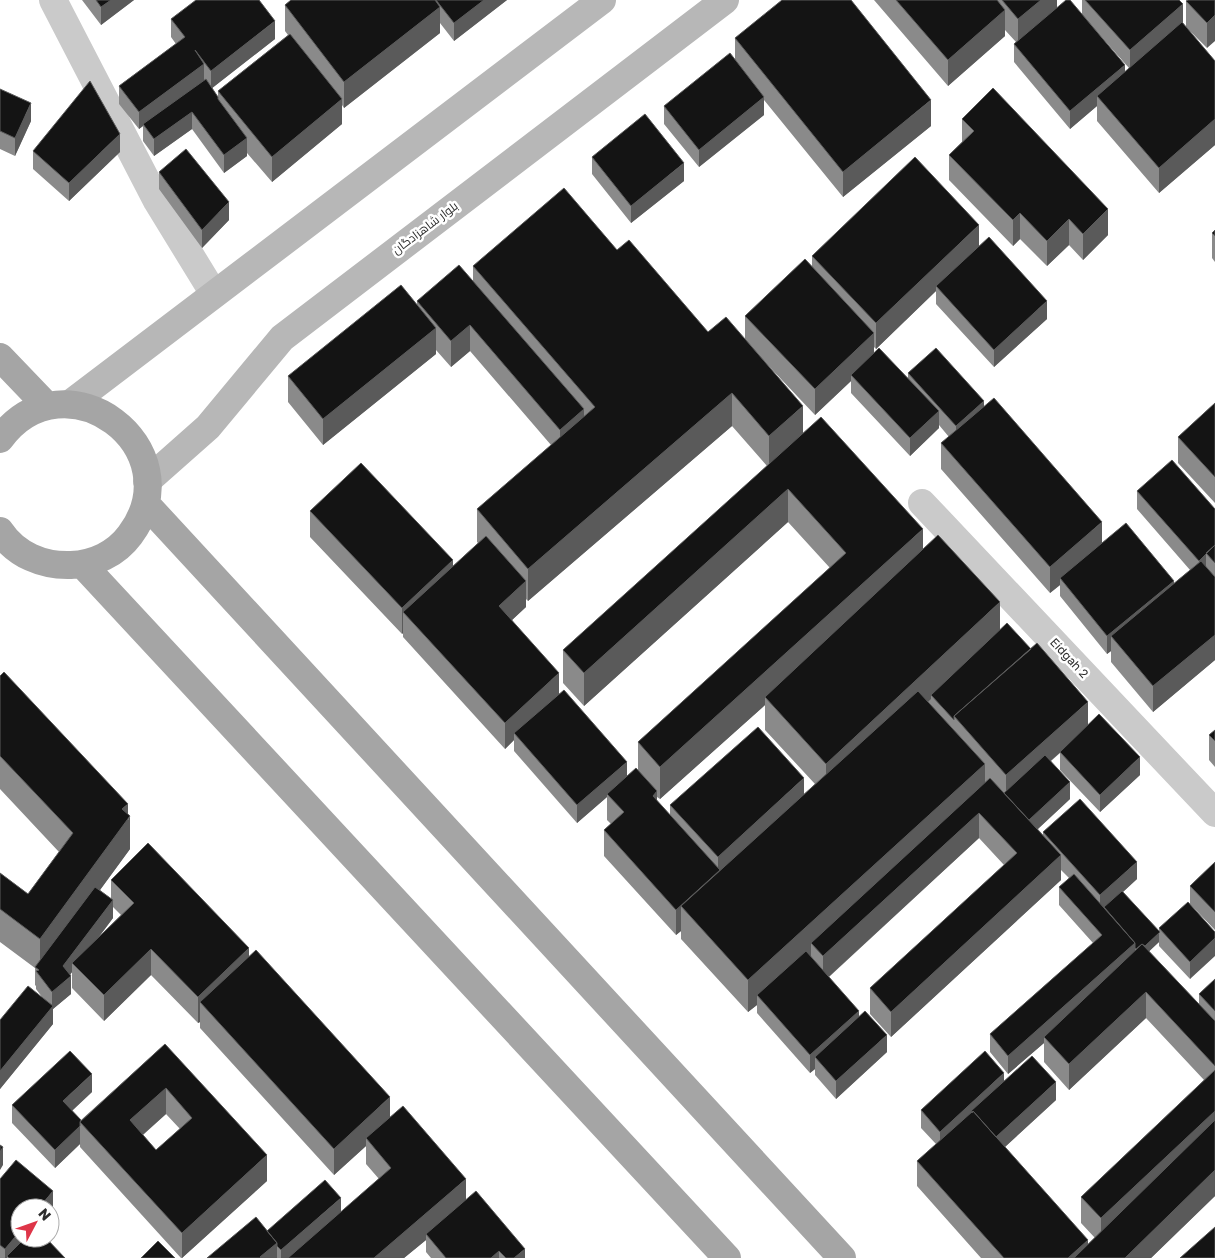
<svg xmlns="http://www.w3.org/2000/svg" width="1215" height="1258" font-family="'Golos Text',Cairo,sans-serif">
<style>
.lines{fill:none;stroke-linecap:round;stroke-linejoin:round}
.minor{stroke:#cacaca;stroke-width:28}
.secondary{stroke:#b7b7b7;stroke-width:28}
.primary{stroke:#a5a5a5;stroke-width:28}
.wall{fill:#8a8a8a;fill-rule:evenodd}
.shaded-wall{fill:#5a5a5a}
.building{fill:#141414;stroke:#5a5a5a;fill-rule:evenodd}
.labels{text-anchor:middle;stroke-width:5;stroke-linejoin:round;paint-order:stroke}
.street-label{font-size:12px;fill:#2d2d2d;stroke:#fff}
</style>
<rect width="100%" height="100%" fill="#fff"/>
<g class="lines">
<path class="minor" d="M53,0L157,201L214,294
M922,503L1215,813"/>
<path class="secondary" d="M70,404L602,0
M147,481L208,427L282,338L725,0"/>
<path class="primary" d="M0,357L47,406
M0,439C65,351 195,448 130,535C116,554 94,564 71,565C43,566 16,555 0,531
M146,504L842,1258
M83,565L727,1258"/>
</g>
<path class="wall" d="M82,0H134L101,25Z
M291,0H507L454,41L440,23V33L344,108L342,105V124L272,182L247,153V156L224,173L192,129L154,156L143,141V126L139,129L119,104V86L176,44L171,37V19L275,39L212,88L218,97V91L288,35L285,31V5Z
M874,0H1057V8L1125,72L1129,68L1082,15V0H1179L1182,23L1215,61V145L1159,193L1097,121V106L1070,129L1014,62V44L1016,42L1005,30V36L948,86Z
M1215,0L1207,48L1186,27V1Z
M735,38L931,126L843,197L764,100V115L699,167L664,124V106L735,60Z
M0,89L31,121L15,156L0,149Z
M962,119L1108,235L1083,260L1069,245L1047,266L1020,239L1013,246L949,180V155L962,142Z
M33,151L120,152L69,201L33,169Z
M592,157L684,181L631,223L592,174Z
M159,172L229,220L202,248L159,189Z
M1215,230V262L1212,258V233Z
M979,247L1047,319L994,367L936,304V291L876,349L874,347V353L908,378V373L984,406L1102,543L1174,583L1190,570L1137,509V491L1215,509V660L1153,712L1111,662V651L1107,654L1060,596V585L1050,593L941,469V443L949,437L939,425V428L910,456L851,393V381L815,415L764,361L803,433L923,550L1000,630L1088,725L1140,775L1100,812L1060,770V753L1051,761L1070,799L1038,829L1043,835V832L1137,879L1123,892L1159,932V928L1215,932L1190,979L1159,946V942L1149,951L1199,1004V994L1215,979V1196L1151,1258H981L917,1186V1161L936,1144L921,1128V1110L1004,1081L1056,1100L1005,1147L1088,1245L1095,1238L1081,1223V1197L1204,1080L1146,1018L1069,1090L1044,1062V1043L1008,1074L990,1052V1034L1093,943L1059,905V887L1069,878L1061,870V880L891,1037L870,1014V988L1004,865L979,838L829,977L887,1052L836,1099L815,1075V1069L810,1073L757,1013V1005L748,1012L681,939V931L676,935L604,856V830L611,824L607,820V797L577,823L514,751V740L505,749L403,637V633L402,634L310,537V511L453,566L478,543L477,542V509L551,445L470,351L451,367L436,350V354L323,445L288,402V376L417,304V301L473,281V266L617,250L708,332L745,340V316L812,267V256ZM732,426L767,466L563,650V683L584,706L788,522L830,568L638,742V770L627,777L559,693L512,620L526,607V599L528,601ZM765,705V730L815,784L804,794L670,805V815L657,801V797L660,799Z
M1215,403V503L1178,463V437Z
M0,676L128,814L130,849L100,890L111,899V880L249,957L390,1117L466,1200L525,1258H431L426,1252V1240L404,1258H207L267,1231L341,1212L379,1179L366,1164V1146L334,1175L200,1028V1022L198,1023L151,975L104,1021L72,988V972L70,975L71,994L53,1009V1024L0,1089V1020L42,997L36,989V986L35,985V968L0,942V873L28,894L59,852L0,789ZM113,907L121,915L99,937L113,918Z
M1215,730V767L1209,760V735Z
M1215,862V930L1190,904V886Z
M165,1044L267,1181L182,1258H181L80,1147V1144L55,1168L12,1123V1105L92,1092L72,1111L81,1120ZM166,1114L180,1129L156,1150L143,1135Z
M0,1179L53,1209L20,1238L65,1258H0Z"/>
<path class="shaded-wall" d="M111,0H134L101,25V7Z
M484,0H507L454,41V23Z
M1041,0H1057V12L1018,45V19Z
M1183,4V22L1130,68V50Z
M440,7V33L344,108V82Z
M1005,10V36L948,86V60Z
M1215,15V41L1207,48V23Z
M275,21V39L211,89V71Z
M204,64V82L143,124V126L139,129V112Z
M1125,65V83L1097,96V106L1070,129V111Z
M764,97V115L699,167V150Z
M342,99V124L272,182V157Z
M931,100V126L843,197V172Z
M31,103V121L15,156V138Z
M192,112V129L154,156V139Z
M1215,119V145L1159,193V168Z
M120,134V152L69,201V183Z
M247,138V156L224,173V155Z
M684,163V181L631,223V206Z
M229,202V220L202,248V230Z
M1108,209V235L1083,260V234Z
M1020,213V239L1013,246V220Z
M1069,219V245L1047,266V241Z
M979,225V251L936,286V291L876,349V323Z
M1047,301V319L994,367V350Z
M470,325V351L451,367V341Z
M436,328V354L323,445V419Z
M874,333V359L851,375V381L815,415V389Z
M732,393V426L528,601V569Z
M984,401V419L956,444V426Z
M803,406V439L769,468V436Z
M584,409V435L560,456V430Z
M939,411V428L910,456V438Z
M788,489V522L584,706V673Z
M1102,522V547L1060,578V585L1050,593V567Z
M923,529V562L765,697V705L660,799V767Z
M1206,554V572L1199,579V561Z
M453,560V586L403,612V633L402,634V608Z
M526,581V607L499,632V606Z
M1174,581V599L1111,636V651L1107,654V636Z
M1000,602V635L931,695V699L826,797V764Z
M1215,635V660L1153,712V686Z
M559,673V698L514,733V740L505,749V723Z
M1088,702V728L1007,799L1006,798V775Z
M1140,757V775L1100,812V795Z
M627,762V780L607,794V797L577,823V805Z
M985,764V797L811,943V956L762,1000L757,995V1005L748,1012V980Z
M804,778V804L681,906V931L676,935V910L718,872V857Z
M1070,782V799L1027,839V821Z
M657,791V817L653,796Z
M128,804V820L130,816V849L40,972V939L122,809Z
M979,813V838L823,982V956Z
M1061,855V880L891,1037V1012Z
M1137,862V879L1100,913V895Z
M113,900V918L76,967L72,963V972L66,981L71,976V994L53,1009V1024L0,1089V1071L52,1007V992L63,966Z
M1159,933V942L1139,961V952Z
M1215,938V956L1190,979V962Z
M1135,943V961L1044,1037V1043L1008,1074V1056Z
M249,948V974L200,1002V1022L198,1023V997Z
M151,949V975L104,1021V995Z
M1146,992V1018L1069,1090V1064Z
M859,1011V1029L815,1057V1069L810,1073V1055Z
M887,1035V1052L836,1099V1081Z
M1004,1073V1091L971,1111V1121L940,1149V1132Z
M92,1074V1092L63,1119V1101Z
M1056,1082V1100L995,1156V1138Z
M166,1088V1114L130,1146V1120Z
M390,1097V1123L366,1138V1146L334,1175V1149Z
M1215,1111V1136L1101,1244V1218Z
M80,1126V1144L55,1168V1150Z
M3,1147V1165L0,1170V1152Z
M267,1155V1181L182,1258V1233Z
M1215,1170V1196L1151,1258H1125Z
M466,1179V1205L426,1234V1240L404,1258H374Z
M53,1191V1209L50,1212V1208H39Z
M341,1198V1216L292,1258H281V1250Z
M20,1231V1238H29L7,1256V1258H5V1249Z
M1088,1240V1258H1068Z
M277,1243V1258H260V1257Z
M525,1249V1258H514Z
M499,1251V1258H491Z"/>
<path class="building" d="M96,0H111L101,7Z
M196,0H259L275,21L211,71L195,50L204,64L139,112L119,86L185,37L171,19Z
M291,0H435L440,7L344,82L285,5Z
M436,0H484L454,23Z
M782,0H851L931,100L843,172L735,38Z
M896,0H997L1005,10L948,60Z
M1002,0H1041L1018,19Z
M1066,0H1070L1125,65L1070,111L1014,44Z
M1085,0H1179L1183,4L1130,50Z
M1188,0H1215V15L1207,23L1186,1Z
M1182,22L1215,61V119L1159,168L1097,96Z
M290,34L342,99L272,157L218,91Z
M730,53L764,97L699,150L664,106Z
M206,79L218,97V99L247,138L224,155L192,112L154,139L143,124Z
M90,81L120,134L69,183L33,151Z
M993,88L1108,209L1083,234L1069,219L1047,241L1020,213L1013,220L949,155L974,131L962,119Z
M0,89L31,103L15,138L0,131Z
M645,114L684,163L631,206L592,157Z
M186,149L229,202L202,230L159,172Z
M915,157L979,225L876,323L812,256Z
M564,188L617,250L629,240L708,332L726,317L803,406L769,436L732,393L528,569L477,509L595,407L473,266Z
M1215,230V236L1212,233Z
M989,237L1047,301L994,350L936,286Z
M805,259L874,333L815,389L745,316Z
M459,265L584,409L560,430L470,325L451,341L417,301Z
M401,285L436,328L323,419L288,376Z
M879,348L939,411L910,438L851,375Z
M936,348L984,401L956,426L908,373Z
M994,398L1102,522L1050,567L941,443Z
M1215,403V477L1178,437Z
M821,417L923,529L660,767L638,742L846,553L788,489L584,673L563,650Z
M1172,460L1215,509V545L1199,561L1137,491Z
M361,463L453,560L402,608L310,511Z
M1126,523L1174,581L1107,636L1060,578Z
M938,535L1000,602L826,764L765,697Z
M486,536L526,581L499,606L559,673L505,723L403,612Z
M1215,545V563L1206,553Z
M1201,561L1215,577V635L1153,686L1111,636Z
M1007,623L1031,649L954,716V720L931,695Z
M1037,643L1088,702L1006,775L954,716Z
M4,672L128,804L122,809L130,816L40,939L0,909V873L28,894L73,833L0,756V676Z
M564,690L627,762L577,805L514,733Z
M918,691L985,764L748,980L681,906Z
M1099,714L1140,757L1100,795L1060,752Z
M758,727L804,778L718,857L670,805Z
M1215,730V741L1209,735Z
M1045,755L1070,782L1029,820L1004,793Z
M636,768L657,791L653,796L720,870L676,910L604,830L624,812L607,794Z
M990,778L1061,855L891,1012L870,988L1017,853L979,813L823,956L811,943Z
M1080,799L1137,862L1100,895L1043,832Z
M148,843L249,948L198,997L151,949L104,995L72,963L134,903L111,880Z
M1215,862V912L1190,886Z
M1074,874L1135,943L1008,1056L990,1034L1102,935L1059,887Z
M95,887L113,900L63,966L71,976L52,992L36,971L39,970L35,967Z
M1122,891L1160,932L1145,946L1142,944L1136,949L1135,948V943L1104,907Z
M1188,902L1215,932V938L1190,962L1159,928Z
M1142,944L1215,1021V1066L1146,992L1069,1064L1044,1037Z
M256,950L390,1097L334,1149L200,1002Z
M806,951L859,1011L810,1055L757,995Z
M1215,979V1011L1199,994Z
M28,986L53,1006L0,1071V1020Z
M865,1011L887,1035L836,1081L815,1057Z
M165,1044L267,1155L182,1233L80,1122ZM166,1088L192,1118L156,1150L130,1120Z
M70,1051L92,1074L63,1101L81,1120L80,1122V1126L55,1150L12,1105Z
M985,1051L1004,1073L940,1132L921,1110Z
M1032,1056L1056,1082L996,1137L973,1111L972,1113L971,1111Z
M1215,1070V1111L1101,1218L1081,1197Z
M403,1106L466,1179L374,1258H288L391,1168L366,1138Z
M973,1111L1088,1240L1068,1258H1004L917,1161Z
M1215,1120V1170L1125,1258H1074Z
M0,1145L3,1147L0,1152Z
M16,1160L53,1191L39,1208H20V1231L5,1249L0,1245V1179Z
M325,1180L341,1198L281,1250L277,1246V1243L267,1231Z
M476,1191L525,1249L514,1258H506L499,1251L491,1258H446L426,1234Z
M256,1217L277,1243L260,1257L261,1258H207Z
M1215,1227V1258H1180Z
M25,1238H46L65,1258H9L7,1256Z
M158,1241L175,1258H141Z"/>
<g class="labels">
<g class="street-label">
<text transform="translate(425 228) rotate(-37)" y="4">بلوار شاهزادگان</text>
<text transform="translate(1069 658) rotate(47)" y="4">Eidgah 2</text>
</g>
</g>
<g transform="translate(35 1223) rotate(49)"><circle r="24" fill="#ffffff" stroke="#ababab"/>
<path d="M0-4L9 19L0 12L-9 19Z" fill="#de3548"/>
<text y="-8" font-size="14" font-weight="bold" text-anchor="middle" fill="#2d2d2d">N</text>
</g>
</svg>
